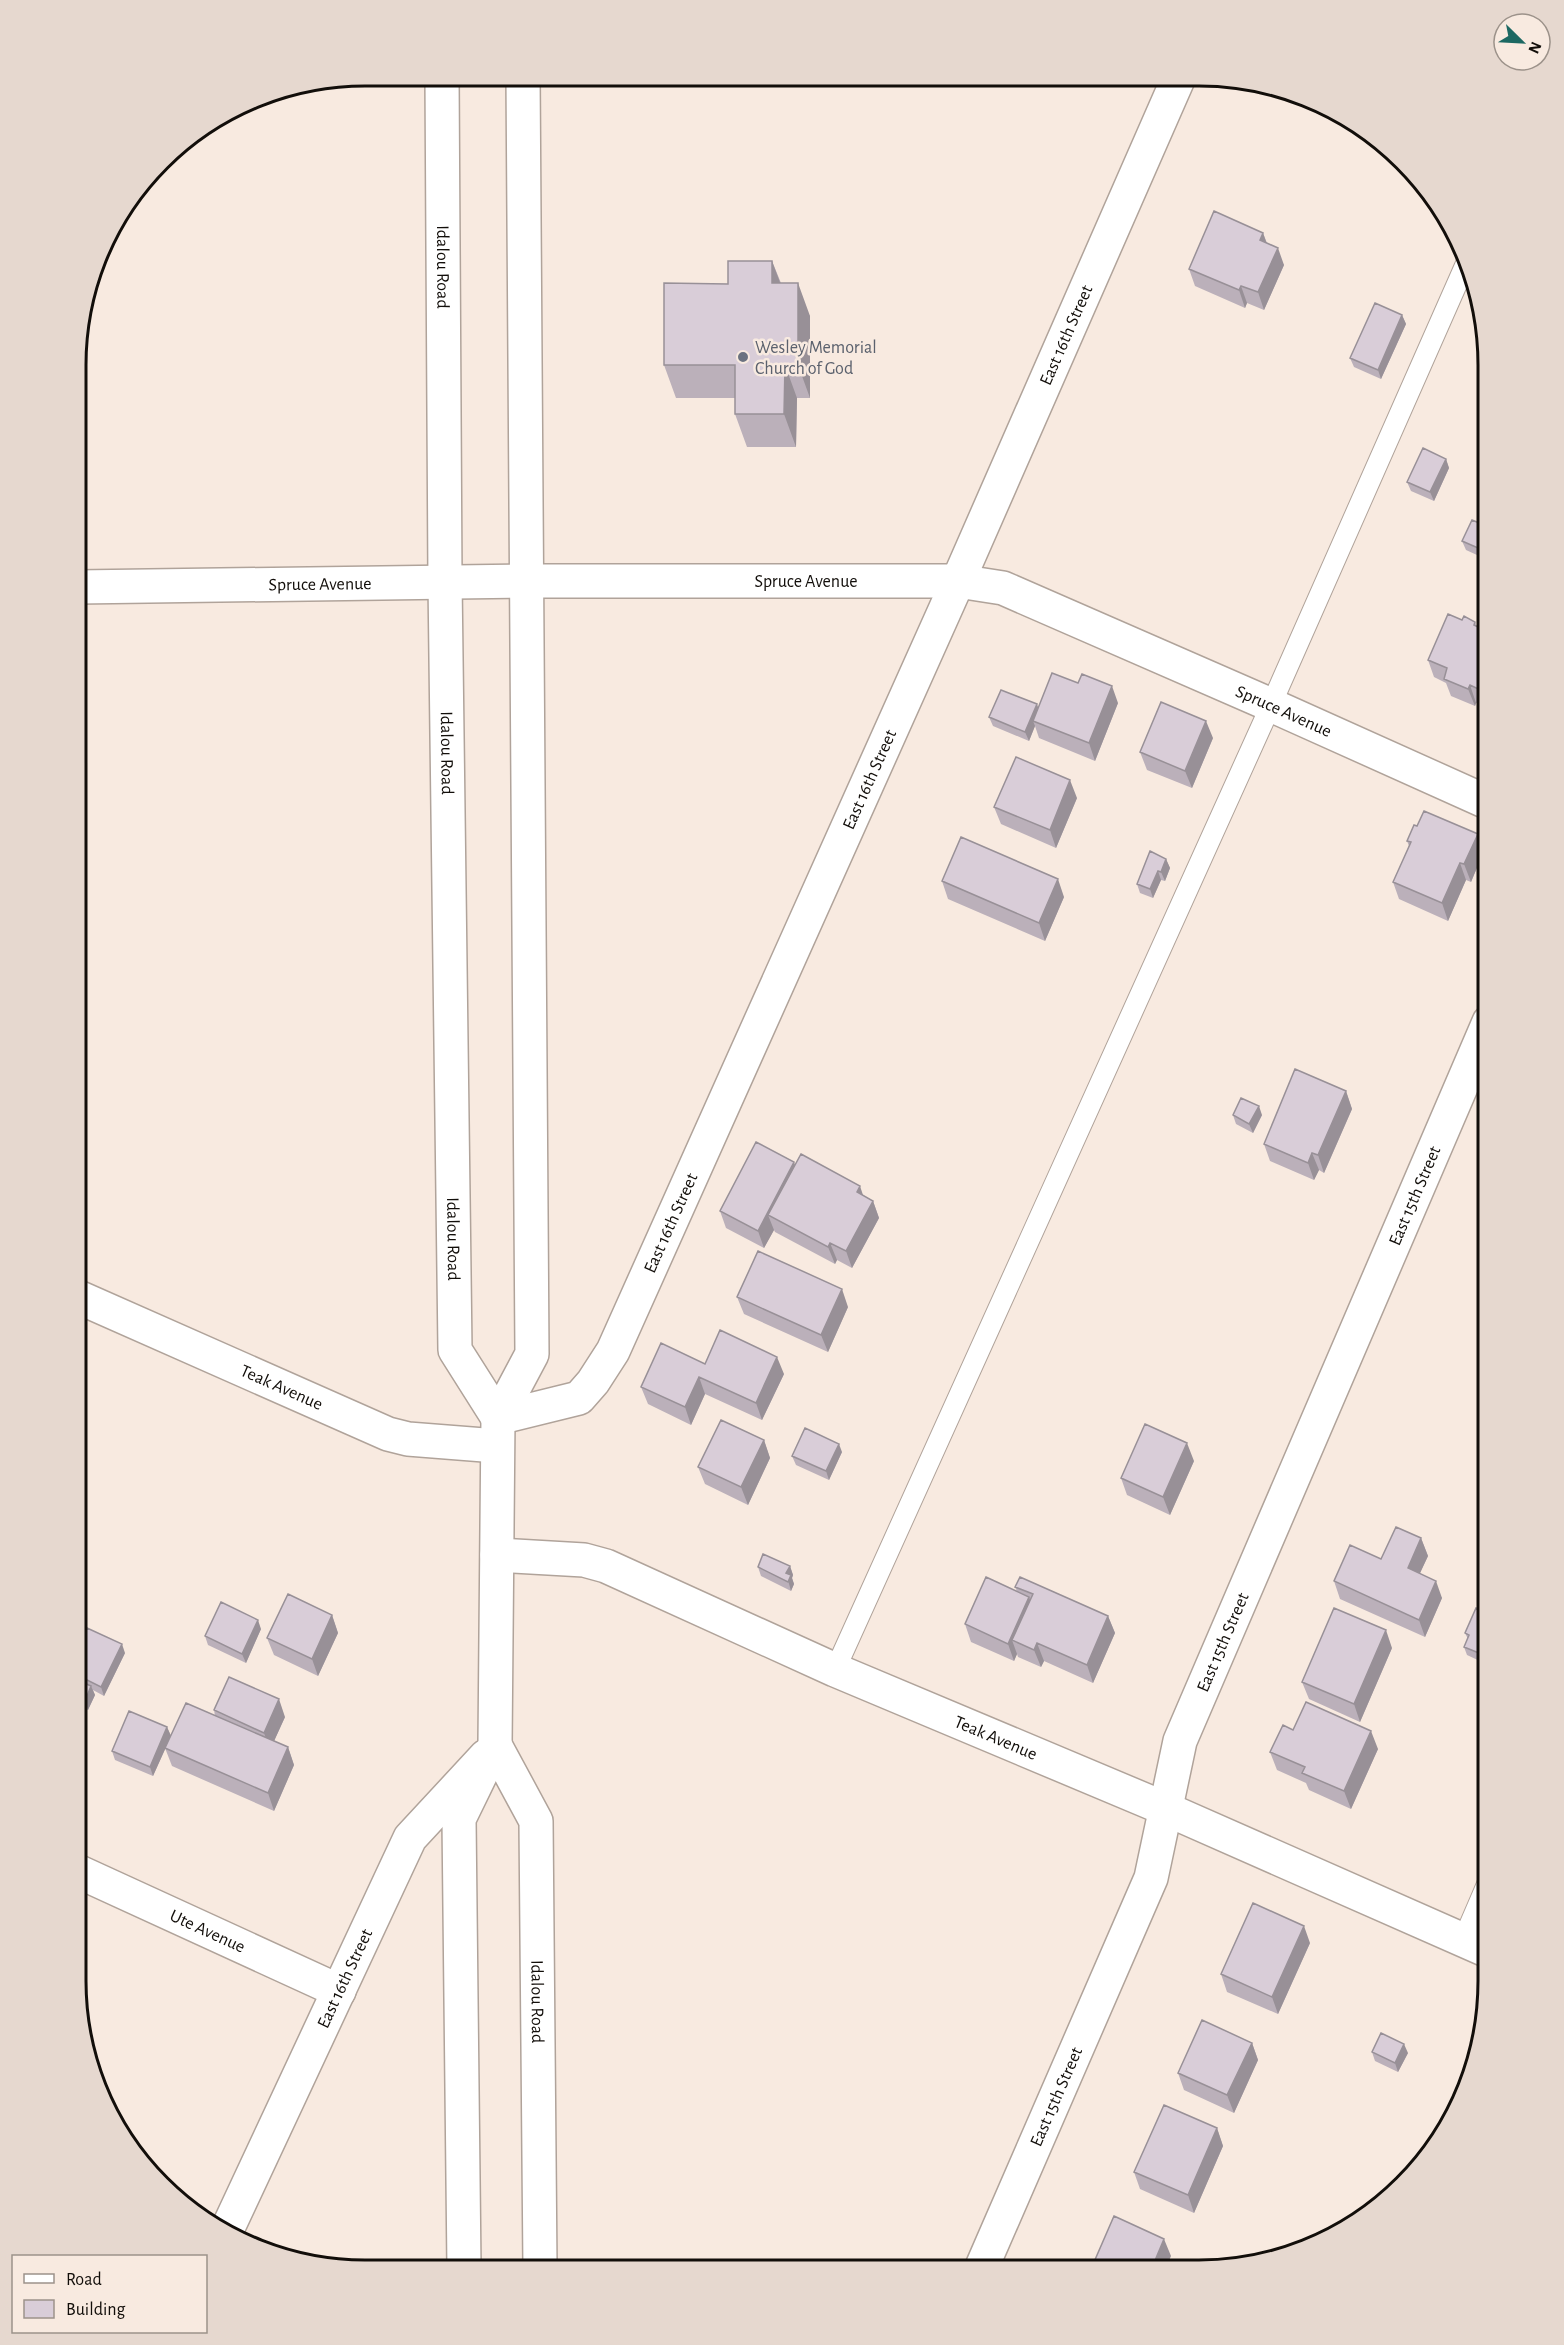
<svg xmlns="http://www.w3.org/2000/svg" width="1564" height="2345" font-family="'Alegreya Sans',sans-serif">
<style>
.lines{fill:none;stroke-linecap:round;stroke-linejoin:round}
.lane-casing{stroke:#b0a39a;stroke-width:22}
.street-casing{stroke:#b0a39a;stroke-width:36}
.secondary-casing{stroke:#b0a39a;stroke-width:36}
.primary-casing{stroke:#b0a39a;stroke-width:36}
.lane{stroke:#fff;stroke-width:20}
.street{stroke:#fff;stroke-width:33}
.secondary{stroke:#fff;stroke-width:33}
.primary{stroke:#fff;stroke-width:33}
.wall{fill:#bbb0ba}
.shaded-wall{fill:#989097}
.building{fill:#d9cdd8;stroke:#989097;stroke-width:1.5}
.worship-dot{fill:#6b7280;stroke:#f8eae0;stroke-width:2}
.labels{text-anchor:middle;stroke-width:5;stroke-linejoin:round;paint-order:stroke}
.street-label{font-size:18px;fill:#120e0a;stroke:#f8eae0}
.worship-label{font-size:18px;fill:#5b616d;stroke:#f8eae0;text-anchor:start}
.rim{fill:none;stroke:#120e0a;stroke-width:3}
</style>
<rect width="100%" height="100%" fill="#f8eae0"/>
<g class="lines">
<g class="lane-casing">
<path id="lane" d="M835,1670L1271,705L1468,259
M1463,1940L1488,1882"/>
</g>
<g class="street-casing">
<g id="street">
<path id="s1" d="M527,581H958L1003,588L1271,705L1489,803"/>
<path id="s2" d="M76,1296L388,1434L408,1439L497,1446"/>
<path id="s3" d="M498,1418L579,1398L593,1382L613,1351L958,581L1179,77"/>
<path id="s4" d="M497,1555L584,1560L606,1566L835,1670L1166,1809L1488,1951"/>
<path id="s5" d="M75,1870L339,1991"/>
<path id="s6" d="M226,2232L410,1838L486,1756"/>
<path id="s7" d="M981,2269L1151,1878L1180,1741L1489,1022"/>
</g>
</g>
<g class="secondary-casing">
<g id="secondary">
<path id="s8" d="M77,587L527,581"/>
</g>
</g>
<g class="primary-casing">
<g id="primary">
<path id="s9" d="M442,75L445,581L455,1350L498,1418"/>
<path id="s10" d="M495,1745L536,1821L540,2268"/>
<path d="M464,2268L459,1819L495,1745L498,1418L532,1354L523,75"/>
</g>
</g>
<use href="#lane" class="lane"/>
<use href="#street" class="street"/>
<use href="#secondary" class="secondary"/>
<use href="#primary" class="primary"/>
</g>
<path class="wall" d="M1263,233L1267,243L1284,265L1264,310L1247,303L1245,308L1195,286L1189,269Z
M772,261L781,283L810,316V398H797L796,447H747L735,414V398H676L664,365L728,284Z
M1402,315L1406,324L1381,379L1354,367L1350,358Z
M1446,459L1449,468L1434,501L1411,491L1407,482Z
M1489,527V558L1488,560L1466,550L1462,541Z
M1462,620L1475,622L1477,627L1489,632V708L1476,703L1475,706L1451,696L1446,683L1434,677L1428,660Z
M1118,703L1095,761L1039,738L1035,726L1029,741L993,726L989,717L1038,707Z
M1213,738L1192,788L1147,770L1140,752Z
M1077,798L1056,848L1001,824L994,807Z
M1417,826L1478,834L1484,851L1471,882L1466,880L1448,921L1399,899L1393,882L1409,846L1407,841Z
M1166,859L1170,868L1165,881L1161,880L1153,898L1140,893L1137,884Z
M942,881L1064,897L1045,941L948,899Z
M1346,1091L1352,1109L1324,1173L1319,1170L1314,1180L1270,1161L1264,1144Z
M1233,1115H1262L1253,1133L1236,1124Z
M795,1165L863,1195L873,1201L879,1218L852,1268L837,1260L835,1264L775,1232L774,1230L764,1248L726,1228L720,1211Z
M737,1297L848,1307L828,1352L744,1314Z
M705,1364L784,1374L762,1420L705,1394L691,1425L648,1404L641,1387Z
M764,1440L770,1458L748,1505L705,1484L698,1467Z
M842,1452L829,1480L796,1465L792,1456Z
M1194,1461L1170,1515L1127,1495L1121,1478Z
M1421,1538L1428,1556L1420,1573L1442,1598L1425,1637L1340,1599L1334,1581L1381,1559Z
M790,1566L793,1575L792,1578L794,1584L791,1591L761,1576L758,1567Z
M1489,1566V1609L1484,1607L1478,1590Z
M1015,1587L1108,1616L1115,1633L1093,1683L1044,1661L1041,1667L1018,1657L1017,1654L1014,1661L971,1642L965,1624L1017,1591Z
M1489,1614L1488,1651H1487L1482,1662L1467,1655L1464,1647L1468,1639L1465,1633Z
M332,1615L338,1633L318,1676L274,1655L267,1638Z
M261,1629L246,1663L208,1645L205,1636Z
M1392,1648L1360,1722L1309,1699L1302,1682Z
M75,1652L125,1653L104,1696L93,1690L95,1695L88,1710L75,1704Z
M214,1710L285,1717L274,1741L288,1747L294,1765L274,1811L172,1766L165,1748L215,1716Z
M167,1727L171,1736L153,1776L115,1760L112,1751Z
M1293,1730L1378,1749L1351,1809L1309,1790L1306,1783L1277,1770L1270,1752Z
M1310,1943L1278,2014L1227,1992L1221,1974Z
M1252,2043L1258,2060L1234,2113L1184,2090L1178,2073Z
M1372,2052L1408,2053L1398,2072L1375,2061Z
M1217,2128L1223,2146L1194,2213L1140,2189L1134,2172Z"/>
<path class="shaded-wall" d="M1263,233L1269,250L1260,240Z
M1278,248L1284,265L1264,310L1258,292Z
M772,261L784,293L772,283Z
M798,283L810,316V398L798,365Z
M1241,286L1247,303L1245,308L1239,290Z
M1402,315L1406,324L1381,379L1378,370Z
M785,365L797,398L796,447L784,414Z
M1446,459L1449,468L1434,501L1430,492Z
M1489,541V558L1488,560L1485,551Z
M1470,685L1476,703L1475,706L1468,689Z
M1112,686L1118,703L1095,761L1089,743Z
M1037,704L1040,713L1033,721L1035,726L1029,741L1025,732Z
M1206,721L1213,738L1192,788L1185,771Z
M1070,780L1077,798L1056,848L1050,830Z
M1478,834L1484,851L1471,882L1464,864Z
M1166,859L1170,868L1165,881L1161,872Z
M1460,863L1466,880L1448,921L1442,903Z
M1158,871L1161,880L1153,898L1150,889Z
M1058,879L1064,897L1045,941L1039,923Z
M1346,1091L1352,1109L1324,1173L1318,1155Z
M1259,1106L1262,1115L1253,1133L1249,1124Z
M1312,1153L1319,1170L1314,1180L1308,1163Z
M794,1162L800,1179L768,1215L774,1230L764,1248L758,1231Z
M860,1186L866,1204L857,1192Z
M873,1201L879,1218L852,1268L846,1251Z
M830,1243L837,1260L835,1264L828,1247Z
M842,1289L848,1307L828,1352L821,1335Z
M777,1357L784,1374L762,1420L756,1403Z
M699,1377L705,1394L691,1425L685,1407Z
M764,1440L770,1458L748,1505L741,1487Z
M1187,1443L1194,1461L1170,1515L1163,1497Z
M839,1444L842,1452L829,1480L826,1471Z
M1421,1538L1428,1556L1414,1586L1408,1568Z
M790,1566L793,1575L792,1578L794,1584L791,1591L786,1573Z
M1436,1581L1442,1598L1425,1637L1419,1620Z
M1029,1597L1035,1614L1012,1640L1017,1654L1014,1661L1008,1644Z
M332,1615L338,1633L318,1676L312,1659Z
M1108,1616L1115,1633L1093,1683L1087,1665Z
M258,1620L261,1629L246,1663L242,1654Z
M1386,1630L1392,1648L1360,1722L1354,1704Z
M1484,1642L1487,1651L1482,1662L1479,1653Z
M1037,1643L1044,1661L1041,1667L1034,1650Z
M122,1644L125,1653L104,1696L101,1687Z
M91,1686L95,1695L88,1710L85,1701Z
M279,1699L285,1717L270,1750L264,1733Z
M167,1727L171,1736L153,1776L150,1767Z
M1371,1731L1378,1749L1351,1809L1344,1791Z
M288,1747L294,1765L274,1811L268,1793Z
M1304,1926L1310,1943L1278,2014L1272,1997Z
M1252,2043L1258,2060L1234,2113L1227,2095Z
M1404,2044L1408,2053L1398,2072L1395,2063Z
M1217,2128L1223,2146L1194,2213L1188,2195Z
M1164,2239L1171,2256L1165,2270H1151Z"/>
<path class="building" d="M1214,211L1263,233L1260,240L1278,248L1258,292L1241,286L1239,290L1189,269Z
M728,261H772V283H798V365H785L784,414H735V365H664V283L728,284Z
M1375,303L1402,315L1378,370L1350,358Z
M1423,448L1446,459L1430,492L1407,482Z
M1472,520L1489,527V541L1485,551L1462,541Z
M1448,614L1462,620L1464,616L1475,622L1474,625L1489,632V694L1470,685L1468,689L1444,679L1447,668L1428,660Z
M1052,673L1078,683L1082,674L1112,686L1089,743L1033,721Z
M1001,690L1037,704L1025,732L989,717Z
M1161,702L1206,721L1185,771L1140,752Z
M1016,757L1070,780L1050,830L994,807Z
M1424,811L1478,834L1464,864L1460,863L1442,903L1393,882L1411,842L1407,841L1414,825L1417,826Z
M961,837L1058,879L1039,923L942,881Z
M1150,851L1166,859L1161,872L1158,871L1150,889L1137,884Z
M1295,1069L1346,1091L1318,1155L1312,1153L1308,1163L1264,1144Z
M1241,1098L1259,1106L1249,1124L1233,1115Z
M756,1142L794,1162L758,1231L720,1211Z
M801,1154L860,1186L857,1192L873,1201L846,1251L830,1243L828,1247L768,1215Z
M758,1251L842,1289L821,1335L737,1297Z
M720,1330L777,1357L756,1403L699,1377L685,1407L641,1387L661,1343L705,1364Z
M721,1420L764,1440L741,1487L698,1467Z
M1145,1424L1187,1443L1163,1497L1121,1478Z
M805,1428L839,1444L826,1471L792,1456Z
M1396,1527L1421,1538L1408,1568L1436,1581L1419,1620L1334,1581L1350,1545L1381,1559Z
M763,1554L790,1566L786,1573L791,1575L788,1582L758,1567Z
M1489,1566V1595L1478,1590Z
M986,1577L1029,1597L1008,1644L965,1624Z
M1020,1577L1108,1616L1087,1665L1037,1643L1034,1650L1012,1640L1033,1594L1015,1587Z
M288,1594L332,1615L312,1659L267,1638Z
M221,1602L258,1620L242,1654L205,1636Z
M1334,1608L1386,1630L1354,1704L1302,1682Z
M1476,1608L1489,1614L1488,1644L1484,1642L1479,1653L1464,1647L1469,1635L1465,1633Z
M87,1628L122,1644L101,1687L75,1674V1652Z
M229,1677L279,1699L264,1733L214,1710Z
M75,1679L91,1686L85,1701L75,1697Z
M1306,1702L1371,1731L1344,1791L1302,1773L1305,1767L1270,1752L1283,1725L1293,1730Z
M186,1703L288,1747L268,1793L165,1748Z
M129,1711L167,1727L150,1767L112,1751Z
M1253,1903L1304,1926L1272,1997L1221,1974Z
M1202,2020L1252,2043L1227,2095L1178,2073Z
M1381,2033L1404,2044L1395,2063L1372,2052Z
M1164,2105L1217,2128L1188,2195L1134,2172Z
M1114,2216L1164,2239L1151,2270H1093L1091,2269Z"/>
<circle class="worship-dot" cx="743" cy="357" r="6"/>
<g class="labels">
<g class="street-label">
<text dy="6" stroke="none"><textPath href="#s9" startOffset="192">Idalou Road</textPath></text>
<text dy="6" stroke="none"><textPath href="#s3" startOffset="1254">East 16th Street</textPath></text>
<text dy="6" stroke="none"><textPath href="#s1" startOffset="279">Spruce Avenue</textPath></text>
<text dy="6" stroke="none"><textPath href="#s8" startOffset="243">Spruce Avenue</textPath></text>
<text dy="6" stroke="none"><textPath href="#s1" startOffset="783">Spruce Avenue</textPath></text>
<text dy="6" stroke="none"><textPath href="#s9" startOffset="678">Idalou Road</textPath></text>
<text dy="6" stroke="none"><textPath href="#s3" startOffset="768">East 16th Street</textPath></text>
<text dy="6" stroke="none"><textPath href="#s7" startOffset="1160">East 15th Street</textPath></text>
<text dy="6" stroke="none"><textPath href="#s3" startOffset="282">East 16th Street</textPath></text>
<text dy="6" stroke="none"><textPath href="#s9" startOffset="1164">Idalou Road</textPath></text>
<text dy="6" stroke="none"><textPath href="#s2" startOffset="225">Teak Avenue</textPath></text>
<text dy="6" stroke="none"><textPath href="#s7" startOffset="674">East 15th Street</textPath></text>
<text dy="6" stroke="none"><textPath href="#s4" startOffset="536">Teak Avenue</textPath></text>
<text dy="6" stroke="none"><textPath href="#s5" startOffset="146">Ute Avenue</textPath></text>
<text dy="6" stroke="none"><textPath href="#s6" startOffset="280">East 16th Street</textPath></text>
<text dy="6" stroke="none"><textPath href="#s10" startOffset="267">Idalou Road</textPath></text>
<text dy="6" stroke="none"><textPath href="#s7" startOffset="188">East 15th Street</textPath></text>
</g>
<g class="worship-label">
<text x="755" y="353">Wesley Memorial<tspan x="755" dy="21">Church of God</tspan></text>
</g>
</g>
<path d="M0 0H1564V2345H0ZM365 86H1199A279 279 0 0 1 1478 365V1981A279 279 0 0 1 1199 2260H365A279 279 0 0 1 86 1981V365A279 279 0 0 1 365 86Z" fill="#e6d8cf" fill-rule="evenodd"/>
<path class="rim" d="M365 86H1199A279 279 0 0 1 1478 365V1981A279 279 0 0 1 1199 2260H365A279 279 0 0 1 86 1981V365A279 279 0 0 1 365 86Z"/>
<rect x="12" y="2255" width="195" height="78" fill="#f8eae0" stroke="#9c928a" stroke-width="1.5"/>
<rect x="24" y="2274" width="30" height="9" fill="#ffffff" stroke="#9c928a" stroke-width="1.5"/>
<text x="66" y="2285" font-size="18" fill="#120e0a">Road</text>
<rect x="24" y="2300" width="30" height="18" fill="#d9cdd8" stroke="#9c928a" stroke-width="1.5"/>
<text x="66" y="2315" font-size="18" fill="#120e0a">Building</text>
<g transform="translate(1522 42) rotate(114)"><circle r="28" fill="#f8eae0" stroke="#9c928a" stroke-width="1.5"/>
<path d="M0-4.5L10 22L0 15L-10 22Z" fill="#1c6862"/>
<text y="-9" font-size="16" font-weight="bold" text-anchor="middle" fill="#120e0a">N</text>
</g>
</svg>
